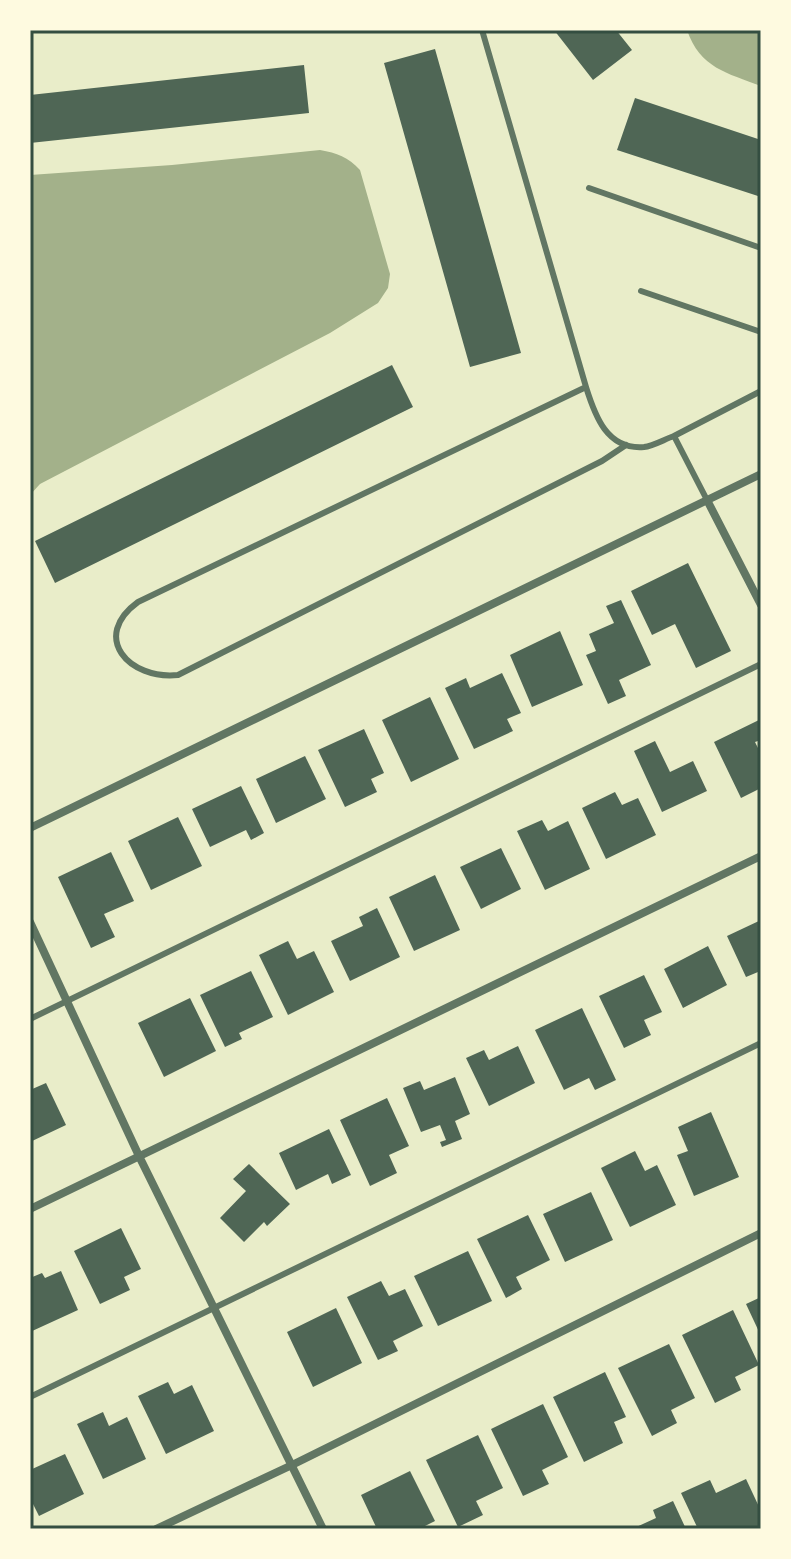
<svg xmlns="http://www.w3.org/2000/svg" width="791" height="1559" font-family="'Alegreya Sans',sans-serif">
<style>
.water{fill:#a3b18a}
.building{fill:#4f6655}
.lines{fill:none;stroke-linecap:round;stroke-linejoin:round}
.service{stroke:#617663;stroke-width:6}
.minor{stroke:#617663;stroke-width:8}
.neatline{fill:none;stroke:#344e41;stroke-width:3}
</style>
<rect width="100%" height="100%" fill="#e9edc9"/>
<path class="water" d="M687,30H761V86C727,73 700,68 687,30Z
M320,150C337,153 348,157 360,170L390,274L388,288L378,303L330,333L40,484L30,495V175L172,165Z"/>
<path class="building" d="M554,30H616L632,50L593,80Z
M435,49L521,353L470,367L384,63Z
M304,65L309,113L30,143V95Z
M635,98L761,140V197L617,150Z
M392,365L413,407L55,583L35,541Z
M688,563L731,651L696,668L675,624L652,635L631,591Z
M621,600L651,665L619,680L626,696L608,704L586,655L596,651L589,634L614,623L606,606Z
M560,631L583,685L532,707L510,655Z
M502,673L521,713L507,719L513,731L474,749L445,688L466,678L470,688Z
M430,697L459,759L411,782L382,720Z
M761,719V740L755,742L761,754V788L741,798L714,742Z
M364,729L384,773L371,779L377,792L345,807L318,750Z
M655,741L670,772L693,761L707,791L662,812L634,751Z
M305,756L326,799L276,823L256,779Z
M241,786L264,833L251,840L246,830L210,847L192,809Z
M615,792L622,805L638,798L656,835L606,859L582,808Z
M178,817L202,866L151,890L128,841Z
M542,820L548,831L568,821L590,869L545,890L517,831Z
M501,848L521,889L481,909L460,867Z
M111,852L134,901L104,914L115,937L91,948L58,877Z
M435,875L460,930L414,951L389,897Z
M377,908L400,957L350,981L331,941L363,926L359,917Z
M761,920V979L758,972L746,977L727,936Z
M288,941L297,959L314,951L334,992L288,1015L259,955Z
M708,946L727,985L683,1008L664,969Z
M251,971L273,1017L239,1033L242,1039L225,1047L200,995Z
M644,975L662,1012L644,1020L651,1035L624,1048L599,996Z
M190,998L216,1051L164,1077L138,1023Z
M582,1008L616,1080L595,1090L589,1078L564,1090L535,1030Z
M518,1046L535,1083L489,1106L466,1058L484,1050L489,1060Z
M455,1077L470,1114L455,1121L462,1139L442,1147L440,1142L446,1140L440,1125L421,1132L403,1088L420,1081L424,1090Z
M46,1083L66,1125L30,1142V1090Z
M387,1098L409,1146L389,1155L397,1173L370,1186L340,1120Z
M711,1112L739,1177L694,1196L677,1155L688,1151L678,1127Z
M329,1129L351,1175L332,1184L328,1174L296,1190L279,1153Z
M635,1151L645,1171L657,1165L676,1205L630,1227L601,1168Z
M249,1164L290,1204L267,1226L264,1222L244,1242L220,1218L246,1191L233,1179Z
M591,1192L613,1240L565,1262L543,1214Z
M528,1215L550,1260L516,1277L522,1289L506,1298L477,1239Z
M121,1228L141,1269L124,1277L130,1290L100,1304L74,1251Z
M468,1251L492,1301L438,1326L414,1276Z
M61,1271L78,1310L30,1332V1278L42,1273L45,1278Z
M381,1281L389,1296L405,1289L423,1326L393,1341L398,1351L378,1360L347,1297Z
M761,1297V1336L746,1304Z
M336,1308L362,1363L313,1387L287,1332Z
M733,1310L759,1365L735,1377L741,1390L715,1403L682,1335Z
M669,1344L695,1398L671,1410L677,1423L652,1436L618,1368Z
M605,1372L626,1417L614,1422L623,1443L584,1462L553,1397Z
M168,1382L174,1394L192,1385L214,1431L166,1454L138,1396Z
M543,1404L568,1457L542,1470L549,1484L523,1496L491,1429Z
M103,1412L109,1426L127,1417L146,1459L103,1479L77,1424Z
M478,1435L503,1488L476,1501L483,1515L458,1527L426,1460Z
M65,1454L84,1494L39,1516L30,1498V1470Z
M410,1471L435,1521L419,1529H377L361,1495Z
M746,1479L761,1511V1529H698L681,1493L710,1480L716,1493Z
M673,1501L686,1529H632L656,1518L653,1510Z"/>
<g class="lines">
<path class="service" d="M482,30L586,387C595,416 607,450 644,447C653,446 665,439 674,436L707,500
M589,188L761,248
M641,291L761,332
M586,387L138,602C90,637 129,680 178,675L602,461L626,445
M674,436L761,391
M30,1019L761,664
M30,1397L761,1043"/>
<path class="minor" d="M707,500L761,605
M30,828L761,474
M30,922L139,1156L323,1529
M30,1209L761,856
M156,1529L292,1465L761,1233"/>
</g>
<rect width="791" height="1559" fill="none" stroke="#fefae0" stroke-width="64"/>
<rect x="32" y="32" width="727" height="1495" class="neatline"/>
</svg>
